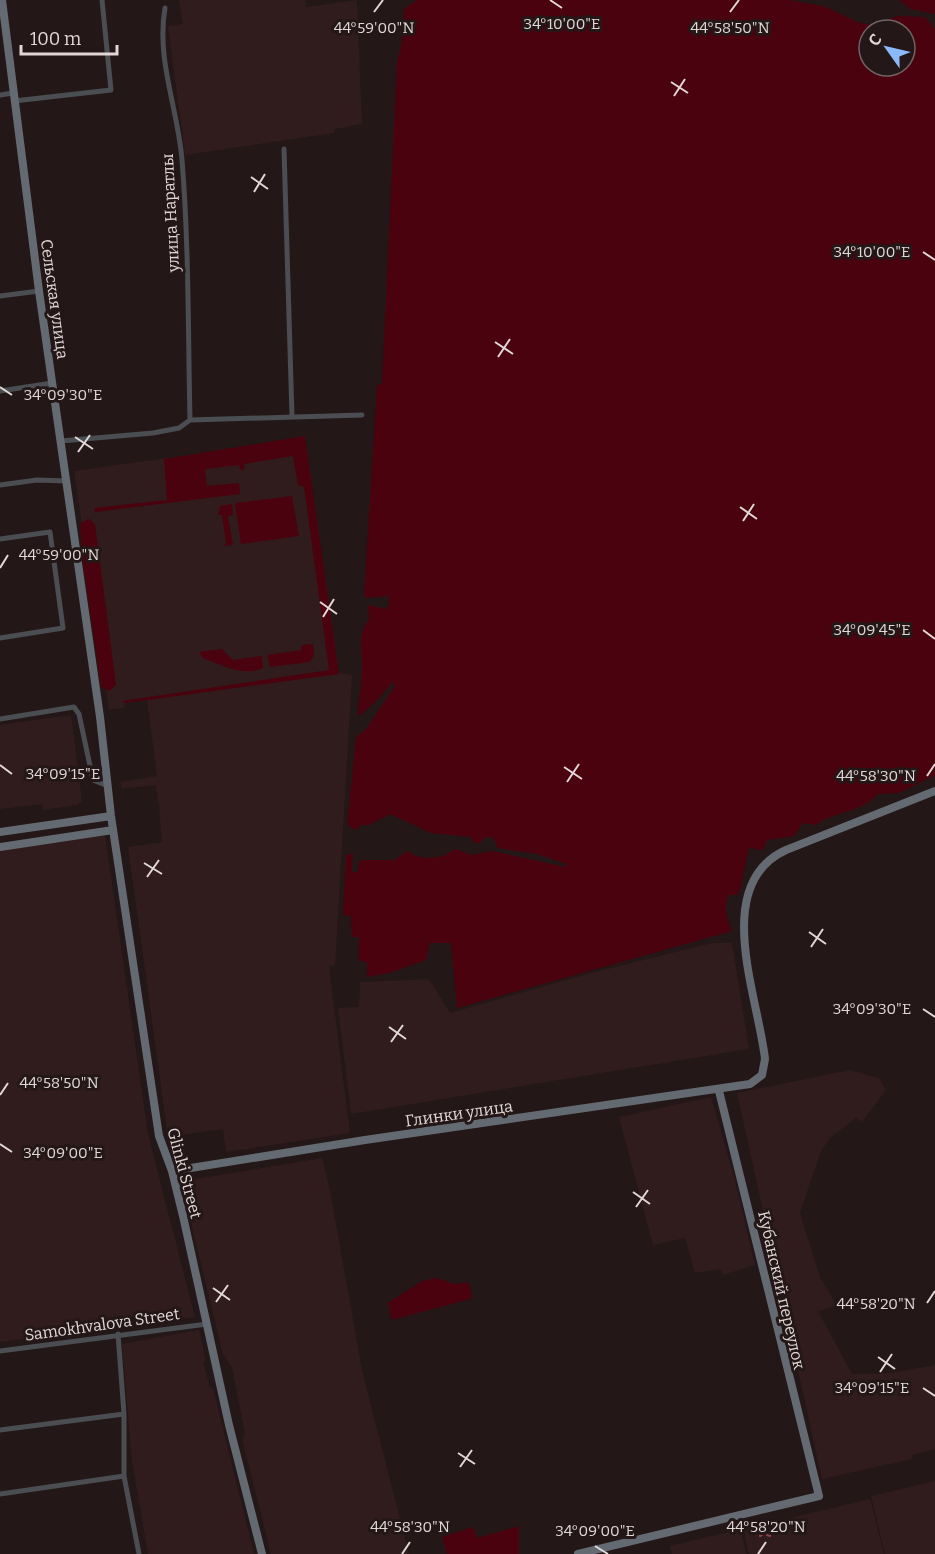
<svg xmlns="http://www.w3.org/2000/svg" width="935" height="1554" font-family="Bitter,serif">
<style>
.built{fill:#301c1c}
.green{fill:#4b020f;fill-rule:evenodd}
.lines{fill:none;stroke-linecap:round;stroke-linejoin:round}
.stream{stroke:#8d4144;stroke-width:2}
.minor{stroke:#4a4d52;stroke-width:5}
.secondary{stroke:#646a72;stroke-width:8}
.ticks{fill:none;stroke:#e0d7d6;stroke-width:2}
.labels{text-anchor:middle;stroke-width:6;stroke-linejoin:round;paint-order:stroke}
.street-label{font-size:16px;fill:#e0d7d6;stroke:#241717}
.ticks-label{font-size:15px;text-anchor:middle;fill:#e0d7d6;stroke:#241717;stroke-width:6;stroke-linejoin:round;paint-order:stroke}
</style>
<rect width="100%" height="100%" fill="#241717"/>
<path class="built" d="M179,0H305L306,7L357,0L362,124L335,129L334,133L185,155L168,26L183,24Z
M305,436L339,673L352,675L335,965L329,966L350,1133L226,1152L223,1129L168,1137L128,847L162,842L159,807L156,785L122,789L120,782L157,776L147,700L125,703L124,708L109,710L74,471L225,450Z
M71,715L82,801L77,805L43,810L42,804L0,809V725Z
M105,835L148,1134L195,1317L0,1342V849Z
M712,943H732L749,1049L351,1114L338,1008L359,1007L360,982L429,979L450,1013L591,973Z
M850,1070L879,1078L886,1090L862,1122L856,1118L831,1137L821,1151L800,1213L820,1277L837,1306L818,1311L852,1374L891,1373L935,1365V1449L912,1455V1459L822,1479L737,1093Z
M711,1097L735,1180L755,1265L723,1275L720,1269L695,1273L685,1238L653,1245L619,1117Z
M322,1158L330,1190L362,1370L409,1554H271L242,1439L245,1434L232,1368L223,1354L192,1227L184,1181Z
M199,1330L206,1361L203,1362L210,1388H213L254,1554H148L132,1461L122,1344Z
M935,1481V1554H885L871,1496Z
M870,1499L884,1554H749L743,1529Z
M741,1529L746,1554H672L670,1546Z"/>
<path class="green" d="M417,0H789L823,6L860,23L877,25L897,16L925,17L935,29V775L899,793L878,794C861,813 834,811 816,825L803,823L794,836L767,840L763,850L749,848L740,889L737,895H728C724,908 726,919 732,931L457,1008L451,943H430L426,960L389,973L367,977V962L359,961V937H352L351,916L343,915L346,854H353L352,871L354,873L358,871L359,862L363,860H395L407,851C421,861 441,860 455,849L472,855L492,851L565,867L567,864L537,854L498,848L493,837H486L479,843H474L471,837L431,833L390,814L369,825H361L356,830L347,825L356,737L366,729L395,686L392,682C385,692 368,711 358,716C358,699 363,681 362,664C362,650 357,632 369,620L368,605L386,609L389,604L388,596L365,598L364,594L377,386L382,383L397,63L402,41L404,9ZM869,30H905V66H869Z
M900,0H935V14L910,9Z
M305,436L339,674L125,703L122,701L329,670L304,487L298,485L293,456L244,464L245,469L240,470L239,465L205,469L207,486L239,483L240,494L95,512L94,508L167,500L164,459Z
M292,496L299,536L241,544L235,503Z
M232,504L233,515L228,516L233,545L223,546L226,543L222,515H218L220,506Z
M89,519L95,524L116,685L109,691L101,687L82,557L80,523Z
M313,644L314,655L310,662L270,667L267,655L301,650V645Z
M222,649L233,660L262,656L263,668C244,677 221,665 203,658L199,652Z
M436,1278L455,1284L468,1282L472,1296L470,1299L392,1320L388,1303L422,1281Z
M519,1526V1554H447L442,1537L473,1527L477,1538Z"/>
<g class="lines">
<path class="stream" d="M767,1535L770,1536L772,1529
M760,1536L762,1535"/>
<path class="minor" d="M165,8C156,60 178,109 182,160C189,246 188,333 190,420
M0,95L13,93
M14,101L111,90L102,0
M284,149L292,416
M0,296L39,291
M0,391L52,383
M61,441L153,433L179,428L190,420L362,415
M0,485L37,480L66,481
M0,539L50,532L63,628L0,638
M0,719L74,707L79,714L93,780L108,786
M118,1334L124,1414V1476L139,1554
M0,1351L207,1324
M0,1430L124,1414
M0,1494L124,1476"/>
<path class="secondary" d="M2,0L39,291L100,717L111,816L159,1136L172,1171L183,1216L229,1425L262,1554
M0,832L111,816
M0,847L113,830
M172,1171L365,1140L750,1084L762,1075L765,1059C758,996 711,884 786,850L935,791
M578,1554L819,1496L719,1091"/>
</g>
<path class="ticks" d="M550,0L562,8M374,12L383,0M730,12L739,0M671,82L688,93M674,96L685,79M251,177L268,189M254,192L265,174M923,252L935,260M495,342L513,354M498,357L510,339M0,387L12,395M75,437L93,449M78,452L90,435M740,507L757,519M743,521L754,504M0,568L8,555M320,602L337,614M323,617L334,599M923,630L935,639M0,765L12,774M564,767L582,779M927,776L935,764M567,782L579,764M144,863L162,874M147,877L159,860M809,932L826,944M811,947L823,929M923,1009L935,1017M389,1027L406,1039M391,1042L403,1025M0,1095L8,1083M0,1144L12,1152M633,1192L650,1204M636,1207L648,1190M213,1288L230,1300M216,1302L228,1285M927,1303L935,1291M878,1357L895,1369M880,1372L892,1354M923,1388L935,1396M458,1453L475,1464M460,1467L472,1450M595,1546L608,1554M402,1554L410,1542M758,1554L766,1542"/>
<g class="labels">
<g class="street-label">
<text transform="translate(170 213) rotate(-93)" y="6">улица Наратлы</text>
<text transform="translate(55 299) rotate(82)" y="6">Сельская улица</text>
<text transform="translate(459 1113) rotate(-8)" y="6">Глинки улица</text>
<text transform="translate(185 1173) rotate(75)" y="6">Glinki Street</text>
<text transform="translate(782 1290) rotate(77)" y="6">Кубанский переулок</text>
<text transform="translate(102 1324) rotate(-8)" y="6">Samokhvalova Street</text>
</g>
</g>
<g class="ticks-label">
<text x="562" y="29">34°10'00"E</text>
<text x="374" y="33">44°59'00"N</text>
<text x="730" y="33">44°58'50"N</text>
<text x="872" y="257">34°10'00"E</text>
<text x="63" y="400">34°09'30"E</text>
<text x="59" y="560">44°59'00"N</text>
<text x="872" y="635">34°09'45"E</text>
<text x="63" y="779">34°09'15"E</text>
<text x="876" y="781">44°58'30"N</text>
<text x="872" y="1014">34°09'30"E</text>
<text x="59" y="1088">44°58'50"N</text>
<text x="63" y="1158">34°09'00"E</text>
<text x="876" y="1309">44°58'20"N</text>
<text x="872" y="1393">34°09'15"E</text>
<text x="410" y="1532">44°58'30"N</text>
<text x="766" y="1532">44°58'20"N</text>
<text x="595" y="1536">34°09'00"E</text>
</g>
<g transform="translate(887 48) rotate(304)"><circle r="28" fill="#241717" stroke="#6f6463" stroke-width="1.5"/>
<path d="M0-4.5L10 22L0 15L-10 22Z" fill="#8bb9fc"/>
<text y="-9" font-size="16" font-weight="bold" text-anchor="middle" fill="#e0d7d6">С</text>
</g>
<path d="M21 45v9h96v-9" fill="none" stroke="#e0d7d6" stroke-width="3"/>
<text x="30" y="45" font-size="18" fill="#e0d7d6" stroke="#241717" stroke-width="4.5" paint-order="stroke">100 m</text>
</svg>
